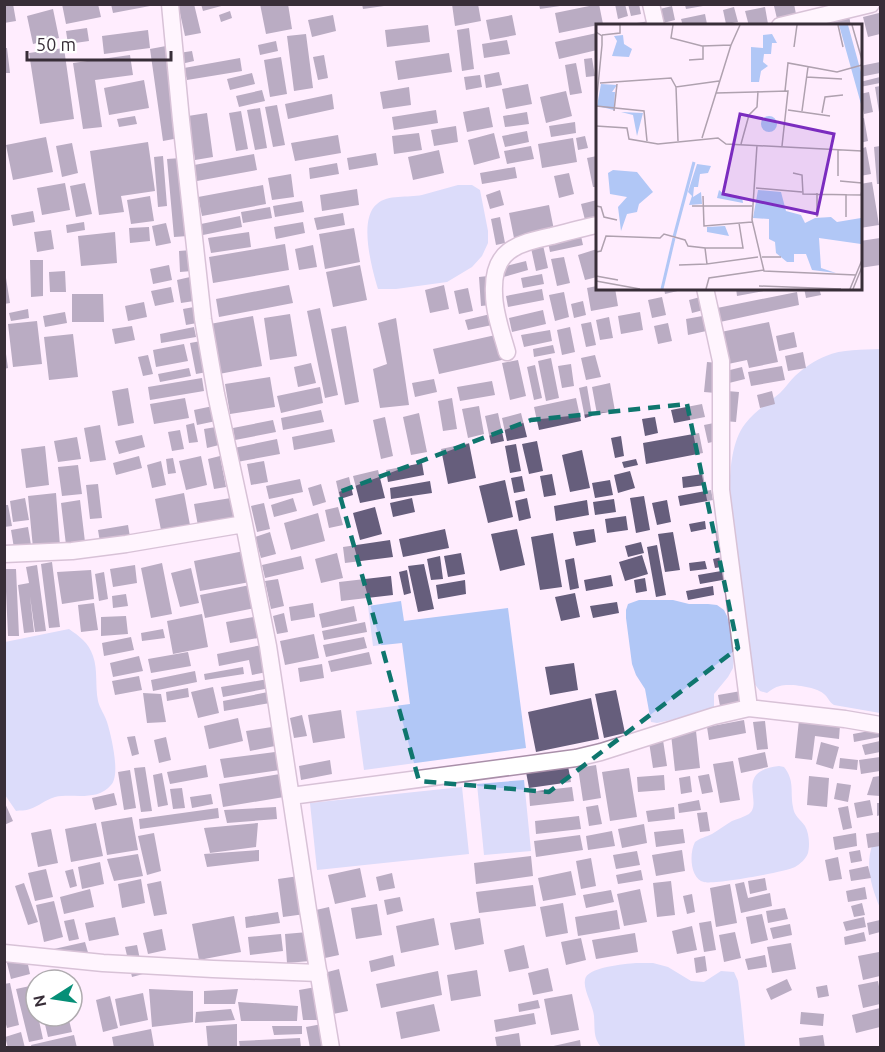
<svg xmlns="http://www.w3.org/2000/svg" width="885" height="1052" font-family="Ubuntu,sans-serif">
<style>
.water{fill:#b1c7f6}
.building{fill:#665e7c}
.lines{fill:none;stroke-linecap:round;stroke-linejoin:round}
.minor-casing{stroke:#a98fa9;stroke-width:19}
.minor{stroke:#fff;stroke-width:16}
.marked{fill:none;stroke:#0f766e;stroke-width:4.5;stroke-dasharray:12 8;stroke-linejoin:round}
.inset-river{fill:none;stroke:#b1c7f6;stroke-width:3}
.inset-road{fill:none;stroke:#afa1af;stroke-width:1.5}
.view{fill:#7b2cbf;fill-opacity:0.15;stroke:#7b2cbf;stroke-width:3}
.inset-edge{fill:none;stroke:#382e38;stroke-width:3}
</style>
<rect width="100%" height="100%" fill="#ffedfe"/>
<path class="water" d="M458,185H472L480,190L488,231V243L482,256L472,267L447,282L396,289H378C372,269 358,219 377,204C388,194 408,198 422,195C434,192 446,188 458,185Z
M880,349V713L834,705C829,702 828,697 824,694C817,687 789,683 780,686C775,687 771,690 767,693L760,691L753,682L730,499C729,476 731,442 745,424C755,411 768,403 780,393C785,388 790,381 795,376C804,368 815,360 826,356C841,349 864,350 880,349Z
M639,600H673L689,604H708L717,605L724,610L727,616L731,629L734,659L733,668L728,677L714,694V711L657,723L651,722L645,689L636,675L632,664L626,618V610L628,604Z
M401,601L404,621L508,608L526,748L364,770L356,711L410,704L402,643L373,646L368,606Z
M69,629C79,636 89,643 93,656C98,670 95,686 98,701C100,709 105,715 107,722C111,735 121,775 111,785C97,802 73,793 55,797C45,800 39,806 30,809C26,811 20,810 16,811L5,795V642Z
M779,766L784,767C795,781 790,791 793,807C794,816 800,819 805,826C809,833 810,845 808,853C806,859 800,864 795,867C785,872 714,885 704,882C690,879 689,853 695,842C700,838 706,837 712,834C719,830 725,825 732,821C737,819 744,817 749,814C764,803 733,771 779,766Z
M524,780L531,851L484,855L477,784Z
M462,787L469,854L317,870L310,803Z
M880,833V908C872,888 865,867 872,846C874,841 878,837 880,833Z
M636,963H653L668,967L691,981L704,982L721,971L734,972L738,981L741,1005L745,1047H601C593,1038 595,1028 594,1016C593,1005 583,990 585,980C586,967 625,964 636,963Z"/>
<path class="building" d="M4,4H13L16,21L4,23Z
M62,4H98L101,17L66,24Z
M111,4H150V6L113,13Z
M178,4H194L201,33L185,36Z
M201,4H225V5L203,11Z
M260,4H288L292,29L266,34Z
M362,4H384V6L363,9Z
M452,4H478L481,21L455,26Z
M539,4H560V6L540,9Z
M599,4L603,24L559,33L555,13Z
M615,4H625L628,16L618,19Z
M628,4H639L641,14L631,16Z
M780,4H794L797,19L778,23L774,6Z
M685,5H703V6L686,9Z
M672,6L675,20L663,23L660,9Z
M734,7L738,22L726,24L723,10Z
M765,7L768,24L749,26L745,11Z
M53,9L59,38L33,44L27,16Z
M230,11L232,18L221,22L219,15Z
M879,13L880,34L868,37L863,17Z
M705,14L707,24L683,26L681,19Z
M333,15L336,31L312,37L308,20Z
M512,15L516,35L490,40L486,20Z
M849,16L851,26H826L825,21Z
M650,21L651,26H630V24Z
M428,25L430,42L387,47L385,30Z
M87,28L89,41L68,44L66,31Z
M469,28L474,69L462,71L457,30Z
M148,30L150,48L104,54L102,36Z
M597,33V50L559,59L555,42Z
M306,34L313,88L294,91L287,36Z
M507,40L510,54L484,58L482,44Z
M276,41L278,51L260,55L258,45Z
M166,46L179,138L163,141L150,49Z
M4,48H7L10,73H4Z
M64,48L74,119L40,124L29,53Z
M192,51L194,61L181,64L179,53Z
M449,53L452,72L398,80L395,61Z
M130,55L133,75L95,80L102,127L83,129L73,63Z
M324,55L328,78L318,80L313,57Z
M281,57L287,94L270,97L264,60Z
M240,58L242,71L187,80L184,68Z
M592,58L595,76L586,77L584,59Z
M880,62V73L860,77V66Z
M576,63L582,93L570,95L565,65Z
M499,72L502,85L486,88L484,75Z
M252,73L255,84L230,90L227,79Z
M480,75L482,87L466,90L464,77Z
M880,77V83L860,87V82Z
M144,80L149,108L109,115L104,88Z
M528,84L532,104L506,109L502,89Z
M880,86V111L879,112L875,87Z
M409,87L411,105L383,109L380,92Z
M262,90L265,101L239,107L236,96Z
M566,91L572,116L546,123L540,97Z
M869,92L873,112L864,114L860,94Z
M332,94L334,109L288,119L285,104Z
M277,105L285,145L273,147L265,107Z
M489,107L493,127L467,132L463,112Z
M260,108L267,148L255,150L247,110Z
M436,110L438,123L394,130L392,117Z
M241,111L248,149L236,151L229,113Z
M527,112L529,124L505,127L503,116Z
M207,113L213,157L195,160L188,116Z
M135,116L137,124L119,127L117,119Z
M864,118L868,141L860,143V119Z
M575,122L576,133L551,137L549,126Z
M456,126L458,142L434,146L431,130Z
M527,131L529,142L505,147L502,136Z
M419,133L422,150L394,154L392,136Z
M494,133L500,158L474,165L468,140Z
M338,135L341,153L295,161L291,143Z
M585,136L588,148L578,150L576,138Z
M46,137L53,172L13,180L6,145Z
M573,138L577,162L542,168L538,144Z
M148,142L155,191L121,196L124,212L99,215L90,151Z
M72,143L78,173L62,177L56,146Z
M531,146L534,159L507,164L504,151Z
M880,146V184H877L874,147Z
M866,147L871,174L860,176V149Z
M439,150L444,173L413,180L408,157Z
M376,153L378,165L349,170L347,158Z
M254,154L257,170L197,181L194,165Z
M163,156L167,206L158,207L154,157Z
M597,156V187H593L587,158Z
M181,158L188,236L174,237L167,159Z
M337,163L339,174L310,179L309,168Z
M515,167L517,178L482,184L480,173Z
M569,173L574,194L559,198L554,176Z
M291,174L294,197L272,200L268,178Z
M872,182L879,225L860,228V184Z
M65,183L70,210L42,215L37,188Z
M85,183L92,214L76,217L70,186Z
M263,185L266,204L202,216L198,197Z
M357,189L359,205L322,211L320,195Z
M500,190L504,205L490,209L486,195Z
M150,196L154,221L131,224L127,200Z
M597,200V222L586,224L581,204Z
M302,201L304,212L275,217L273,206Z
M549,205L554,230L514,238L509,213Z
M270,207L272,218L243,223L241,212Z
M33,211L35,222L13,226L11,215Z
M343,213L345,225L317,230L314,218Z
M240,216L242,227L203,235L201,224Z
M500,217L505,243L496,245L491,219Z
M84,222L85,230L67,233L66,225Z
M303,222L305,233L276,239L274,227Z
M166,223L171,243L156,246L152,226Z
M149,227L150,241L130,243L129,228Z
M354,228L360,262L325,269L319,234Z
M51,230L54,249L37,252L34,232Z
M115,232L117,263L81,266L78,236Z
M249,232L251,247L211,253L208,238Z
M581,236L583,245L550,252L548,242Z
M880,238V265L860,268V241Z
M285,244L289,270L213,283L209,257Z
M313,245L317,267L299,270L295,249Z
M543,245L548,268L536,271L531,248Z
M597,249V277L585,280L578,255Z
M191,250L192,271L180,272L179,251Z
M564,257L570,283L557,286L551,259Z
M30,260H43V296L31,297Z
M526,261L528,270L500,278L498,268Z
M169,265L172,280L153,284L150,269Z
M360,265L367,300L333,307L326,272Z
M65,271L66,292H50L49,272Z
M542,274L544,284L523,288L521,278Z
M488,276L490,305L481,306L479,277Z
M190,277L194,301L181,303L177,280Z
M4,278H6L10,303L4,304Z
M289,285L293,303L219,317L216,299Z
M444,285L449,309L430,313L425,290Z
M597,286V288H615L618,306L591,311L587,288Z
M171,287L174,302L155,306L151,291Z
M468,288L473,311L459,314L454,291Z
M664,288H686V289L665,294Z
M736,288H774V289L737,296Z
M804,288H819L821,295L806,298Z
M542,289L544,300L508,307L506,296Z
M564,292L569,317L555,321L549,295Z
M797,292L799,305L720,322L717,308Z
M72,294H103L104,322H72Z
M704,296L707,309L692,313L689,300Z
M662,297L666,315L652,318L648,300Z
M583,301L586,315L574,318L571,304Z
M144,302L147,317L128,321L125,306Z
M194,307L197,323L186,325L183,309Z
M320,308L338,395L325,398L307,311Z
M28,309L29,318L11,321L9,313Z
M543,310L546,324L512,332L509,318Z
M65,312L67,323L45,327L43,316Z
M640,312L643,330L621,334L618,316Z
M495,313L497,324L468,330L465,320Z
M290,314L297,356L270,360L264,318Z
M708,315L711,330L688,335L686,319Z
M253,316L262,366L219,374L210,324Z
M609,317L613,338L600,340L596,320Z
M396,318L409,405L380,408L373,369L387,364L378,323Z
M37,321L42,364L13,367L8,324Z
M591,322L596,345L586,347L581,324Z
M769,322L778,362L749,368L747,360L728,364L721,332Z
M668,323L672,341L658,344L654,326Z
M132,326L135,340L115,344L112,329Z
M346,326L359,402L345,405L331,329Z
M194,327L196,337L161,343L160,334Z
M570,327L575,352L562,355L557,330Z
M550,330L552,341L524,347L521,335Z
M794,332L797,347L779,351L776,336Z
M73,334L78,377L49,380L44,337Z
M500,334L506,359L439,374L433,349Z
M201,341L207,372L196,374L190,343Z
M184,344L188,361L156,367L153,350Z
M553,345L555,353L534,357L533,349Z
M803,352L806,368L788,371L785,356Z
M4,354H6L8,368L4,369Z
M148,355L153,374L143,376L138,357Z
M595,355L601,377L586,380L581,358Z
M551,358L559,398L546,401L538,361Z
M518,360L526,396L510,400L502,363Z
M707,362L718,363L716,393L704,392Z
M311,363L316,383L298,387L294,367Z
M571,364L574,386L562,388L558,366Z
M535,365L542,398L534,400L527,367Z
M782,366L785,380L751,386L748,372Z
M742,367L745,379L729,383L726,371Z
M189,368L191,376L160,382L158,374Z
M270,377L275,407L230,414L225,384Z
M202,378L204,391L150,400L148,387Z
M434,379L437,392L415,397L412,383Z
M492,381L495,395L460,401L457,387Z
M610,383L615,411L597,414L592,387Z
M587,386L592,416L585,418L579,388Z
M320,387L323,403L281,413L277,396Z
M128,388L134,423L118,426L112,391Z
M727,391L739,392L736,422L724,421Z
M772,391L775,404L760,408L757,395Z
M185,398L189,418L154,424L150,404Z
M452,398L457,429L443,431L438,401Z
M576,398L581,421L539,430L534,407Z
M702,404L705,417L674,423L671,410Z
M213,406L216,421L197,425L194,410Z
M479,406L484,434L468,438L462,409Z
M321,410L324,422L283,430L281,418Z
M419,413L427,452L411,455L403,417Z
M498,413L504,441L491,444L485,416Z
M521,413L527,437L507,441L502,418Z
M385,417L393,456L381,459L373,420Z
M655,417L658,433L645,436L642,419Z
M273,420L276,432L235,440L233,428Z
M194,423L198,442L189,443L186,425Z
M714,423L717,441L708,443L704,425Z
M100,425L106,460L90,462L84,428Z
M216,427L219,445L207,448L204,429Z
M332,429L335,442L294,450L292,437Z
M180,430L184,449L172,451L168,432Z
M699,433L703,453L646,464L643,443Z
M142,435L145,447L119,454L115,441Z
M621,436L624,456L615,458L611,438Z
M77,437L81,459L58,462L54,441Z
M277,439L280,454L237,462L234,448Z
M537,441L543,471L529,474L522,444Z
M469,443L476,478L448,484L441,449Z
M516,444L521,471L510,473L505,446Z
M45,446L49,485L26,488L21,449Z
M582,450L590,488L570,492L562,455Z
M139,456L142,468L116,475L113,463Z
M201,456L207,485L186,490L179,461Z
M220,456L226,487L214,489L208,459Z
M173,458L176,473L168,474L166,459Z
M636,459L638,465L624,468L622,462Z
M161,461L166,485L152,488L147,465Z
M264,461L268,482L251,485L247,464Z
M422,463L424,475L388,482L386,470Z
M78,465L82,494L62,496L58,467Z
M378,470L385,498L360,503L353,476Z
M630,471L635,488L618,493L614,475Z
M552,474L556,495L544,497L540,476Z
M703,474L705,485L683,488L682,477Z
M522,476L525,491L514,493L511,478Z
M349,477L353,495L340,499L336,481Z
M300,479L303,492L269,499L266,486Z
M505,480L513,517L488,523L479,486Z
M610,480L613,495L595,498L592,483Z
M430,481L432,493L391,499L390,488Z
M98,484L102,518L90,519L86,485Z
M321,484L326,502L313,506L308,488Z
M711,490L713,500L680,506L678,496Z
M56,493L60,546L33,548L28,496Z
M184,493L190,525L161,530L155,499Z
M644,496L650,530L636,533L630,498Z
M25,498L29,520L13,522L10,501Z
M231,498L235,520L198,526L194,504Z
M293,498L297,511L274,517L271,505Z
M412,498L415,512L393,517L390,503Z
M527,498L531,518L519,521L515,501Z
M614,499L616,512L595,515L593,502Z
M80,500L85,542L66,545L61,503Z
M587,500L589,515L556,521L554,506Z
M667,500L671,522L657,525L652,503Z
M264,503L270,529L257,532L251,506Z
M4,505H8L12,526L4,527Z
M338,507L343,525L329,528L325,510Z
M375,507L382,534L360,540L353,513Z
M318,513L325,541L291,550L284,523Z
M626,516L628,530L607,533L605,519Z
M705,521L706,529L691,532L689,524Z
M128,525L130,537L100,542L98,530Z
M28,527L31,545L14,548L11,530Z
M445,529L449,548L403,557L399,539Z
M517,529L525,565L500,571L491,534Z
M594,529L596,542L576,546L573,532Z
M721,530L724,549L718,551L715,531Z
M270,532L276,554L261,558L255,537Z
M673,532L680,570L665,572L658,534Z
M553,533L562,587L540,590L531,537Z
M390,540L393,557L345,563L343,547Z
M641,542L644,553L628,557L625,546Z
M657,545L666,595L656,597L647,547Z
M244,551L250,582L200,591L194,561Z
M337,553L343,578L321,583L315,559Z
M461,553L465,574L448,577L444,556Z
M642,555L648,574L625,581L619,562Z
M301,556L304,569L265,578L262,565Z
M440,556L443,579L431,580L427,559Z
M726,556L728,566L715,568L713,559Z
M574,558L579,588L570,590L565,560Z
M705,561L707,569L690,571L689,563Z
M52,562L60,627L49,628L41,564Z
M162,563L172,614L151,618L141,568Z
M424,564L434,609L418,612L408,566Z
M37,565L46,631L35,632L30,596L34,632L24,633L18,585L29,583L26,567Z
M135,565L137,583L113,587L110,569Z
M191,568L199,603L180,607L171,573Z
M5,569H16L19,636H8Z
M91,570L94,599L62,604L57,572Z
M407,570L411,593L404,595L399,572Z
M727,570L728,579L700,584L698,575Z
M104,572L108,599L99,601L95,574Z
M611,575L613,586L586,591L584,580Z
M391,576L393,595L341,601L339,582Z
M645,578L647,591L636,593L634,580Z
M278,579L284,606L271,609L265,581Z
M465,580L466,594L438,599L436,585Z
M250,585L255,608L205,618L200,595Z
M713,586L714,595L688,600L686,591Z
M575,593L580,617L561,621L555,597Z
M126,594L128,606L113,608L112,596Z
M617,602L619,613L593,618L590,606Z
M94,603L98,630L81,632L78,605Z
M313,603L315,617L291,621L289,607Z
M354,606L357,621L322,628L319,614Z
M284,613L288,632L277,634L273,616Z
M202,614L208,647L173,654L167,621Z
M126,616L128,634L101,636V617Z
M259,616L263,637L230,643L226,622Z
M365,622L367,632L324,640L322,631Z
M163,629L165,638L142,641L141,633Z
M314,634L319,658L285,665L280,641Z
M131,637L134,650L104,656L102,643Z
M364,637L367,648L326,657L323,645Z
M262,645L267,672L252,675L249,660L219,666L217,654Z
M188,652L191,666L151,673L148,659Z
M369,652L372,664L331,672L328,661Z
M139,656L143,671L113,677L110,663Z
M574,663L578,690L550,695L545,667Z
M322,664L324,678L300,682L298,668Z
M243,667L244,674L205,680L204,674Z
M195,671L197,682L153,691L151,680Z
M139,676L142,690L115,695L112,681Z
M268,679L270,688L223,697L221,687Z
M213,687L219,713L198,718L191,692Z
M188,688L189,697L167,701L166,692Z
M616,690L625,733L604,738L595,694Z
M741,691L743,702L720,706L718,695Z
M268,692L270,703L224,711L223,701Z
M143,693L161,694L166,722L147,723Z
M591,698L599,739L536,752L528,712Z
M341,710L345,738L313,743L308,715Z
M302,715L307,736L294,738L290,718Z
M238,718L243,741L209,749L204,726Z
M744,720L746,733L709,740L707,727Z
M799,720L840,725L839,739L815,736L812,760L795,758Z
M765,721L768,749L757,750L753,722Z
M272,727L275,746L250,751L246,731Z
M880,729V737L854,742L853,734Z
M696,731L700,768L675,771L671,734Z
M135,736L139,754L132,756L127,737Z
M166,737L171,760L159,763L154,740Z
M663,740L667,766L653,768L649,742Z
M880,741V752L865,755L862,745Z
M821,742L839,747L833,769L816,764Z
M275,752L280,770L224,778L220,759Z
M765,752L768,767L741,773L738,758Z
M880,757V771L861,774L859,760Z
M840,758L858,760L857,770L839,768Z
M330,760L332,774L301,780L299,766Z
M733,761L740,800L720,803L713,764Z
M206,765L208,777L170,784L167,772Z
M596,765L601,798L583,801L578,768Z
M568,766L571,782L529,788L526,772Z
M145,767L152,811L141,812L134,768Z
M629,768L637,817L610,821L602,772Z
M130,770L136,808L124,810L118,772Z
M162,773L168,805L158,807L153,775Z
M280,774L284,797L223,807L219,784Z
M709,774L713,792L702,794L698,776Z
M664,775L665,790L638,792L637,777Z
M690,776L692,792L681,794L679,778Z
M809,776L829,778L827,807L807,805Z
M880,776V796L867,795L873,777Z
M837,783L851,785L848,802L834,799Z
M572,787L574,801L530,806L529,792Z
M182,788L185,808L173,809L170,789Z
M114,793L117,805L95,810L92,798Z
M211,794L213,804L192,808L190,797Z
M699,800L701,810L679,813L678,804Z
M870,800L873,815L857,818L854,803Z
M4,801L13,821L4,825Z
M877,803H880V815L877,816Z
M598,805L602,824L589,826L586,807Z
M848,806L852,828L843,830L838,808Z
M276,807L277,819L227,823L224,810Z
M674,807L675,819L648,822L646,811Z
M218,808L219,818L140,829L139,819Z
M707,812L710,831L700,832L697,813Z
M579,816L581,829L536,834L535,821Z
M132,817L138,850L107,855L101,822Z
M96,823L103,856L71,862L65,829Z
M258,823L256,847L210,853L204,828Z
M644,824L647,843L622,848L618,829Z
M51,829L58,863L38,867L31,833Z
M683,829L685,843L656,847L654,832Z
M612,831L615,846L588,850L586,836Z
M880,832V846L868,848L866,834Z
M154,833L161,871L147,875L138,836Z
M856,833L857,846L835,850L833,837Z
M580,835L583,850L536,857L534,841Z
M259,850V861L207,867L204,854Z
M682,850L685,871L656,876L652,855Z
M860,850L862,861L851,863L849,852Z
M637,851L640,865L616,869L613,855Z
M138,854L143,876L114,881L107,859Z
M531,856L533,876L476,884L474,863Z
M838,857L842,879L829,881L825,860Z
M591,858L596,886L581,889L576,861Z
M100,862L104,884L82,889L78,867Z
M868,866L871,878L851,881L849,870Z
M360,868L366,897L335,904L328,875Z
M46,869L53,897L35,901L28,873Z
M73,869L77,886L70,888L65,871Z
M641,870L643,880L618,884L616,875Z
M571,871L576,895L543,901L538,878Z
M392,873L395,888L379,891L376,877Z
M299,876L305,914L283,917L278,879Z
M765,878L767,890L750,894L748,881Z
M141,879L145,903L122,908L118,884Z
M161,881L167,914L154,916L147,884Z
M671,881L675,915L657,917L653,883Z
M744,882L748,898L770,893L772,906L741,913L735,884Z
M24,883L38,922L28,925L15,886Z
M730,884L737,923L716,927L710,888Z
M533,885L536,906L479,913L476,892Z
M865,887L867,899L848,902L846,891Z
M90,889L94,907L64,914L60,897Z
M640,889L647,922L624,926L617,894Z
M611,890L614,902L586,908L583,895Z
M692,894L695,912L687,914L683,896Z
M400,897L403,911L387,915L384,900Z
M54,901L63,937L44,942L36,905Z
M563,903L568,933L546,937L540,907Z
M862,903L865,915L854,917L851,906Z
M377,904L382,935L356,939L351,908Z
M329,907L339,955L325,958L316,910Z
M785,908L788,919L768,923L766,911Z
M617,910L620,929L578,936L575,917Z
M278,912L280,923L246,928L245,917Z
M762,914L768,940L751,944L746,917Z
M234,916L241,952L199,960L192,924Z
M115,917L119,935L89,941L85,923Z
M864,917L866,927L846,931L843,922Z
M434,918L439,945L401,953L396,926Z
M480,918L484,944L455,950L450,923Z
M74,919L79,939L69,941L64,921Z
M880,920V932L869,935L867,923Z
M711,921L716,950L704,952L699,923Z
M790,924L792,935L773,939L770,928Z
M692,926L697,950L677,954L672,931Z
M162,929L166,950L148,954L143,933Z
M308,932L310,961L287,963L285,934Z
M735,932L741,958L724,962L719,935Z
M864,932L866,941L845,945L844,937Z
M635,933L638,952L596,959L592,940Z
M281,934L283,951L250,955L248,937Z
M581,938L586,960L566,965L561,942Z
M85,942L89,956L57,964L54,949Z
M791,943L796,969L772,973L767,947Z
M137,945L143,974L132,977L125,947Z
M524,945L529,968L509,972L504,950Z
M879,952L880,959V976L863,980L858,956Z
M393,955L395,966L371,972L369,961Z
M765,955L767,967L748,970L745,959Z
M705,956L707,971L696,973L694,958Z
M27,960L30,974L11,979L7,963Z
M548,968L553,991L533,995L528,973Z
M339,969L348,1011L333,1014L324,973Z
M477,970L481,996L451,1001L447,975Z
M438,971L442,995L381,1008L376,984Z
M787,979L792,990L771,1000L766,989Z
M878,981L880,992V1004L863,1008L858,985Z
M10,983L19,1025L7,1028L4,1017V984Z
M827,985L829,996L818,998L816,987Z
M30,986L36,1009V1016H38L43,1039L29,1042L16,989Z
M316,987L322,1020H303L299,990Z
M149,989L193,991V1022L152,1027Z
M238,989L235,1004H204V991Z
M143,993L148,1020L120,1026L115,999Z
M572,994L579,1030L551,1035L544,999Z
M110,996L118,1028L103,1032L96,1000Z
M538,1000L540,1008L519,1012L518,1004Z
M238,1002L298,1006L297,1021H241Z
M434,1004L440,1031L401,1039L396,1012Z
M880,1008V1027L856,1033L852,1015Z
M231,1009L235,1020L195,1023L196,1012Z
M801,1012L824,1014L823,1026L800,1024Z
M534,1013L536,1024L496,1032L494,1020Z
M43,1016H68L72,1032L48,1037Z
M237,1024V1048H208L206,1026Z
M322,1024L326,1048H310L306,1027Z
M272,1026H302V1034L274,1035Z
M151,1029L154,1046L145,1048H114L112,1037Z
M21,1032L25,1048H8L5,1037Z
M519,1033L521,1048H497L495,1037Z
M74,1035L77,1048H32L31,1045Z
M823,1035L825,1048H800L799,1038Z
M300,1038L301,1048H240L239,1041Z
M580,1040L581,1048H549V1047Z"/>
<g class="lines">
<g class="minor-casing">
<path id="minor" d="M170,4L181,120L203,319L216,394L244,524L268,646L308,910L331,1048
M651,4L656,26
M780,26L871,4
M705,288L721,361V490L749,708
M507,352C502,334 494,313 494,293C492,250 516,244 552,236C567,232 582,228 597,225
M4,554L72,551L126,544L244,524
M291,796L576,758L601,752L714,716L749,708L845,719L880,725
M4,953L103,963L213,969L319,973"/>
</g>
<use href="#minor" class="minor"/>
</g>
<path d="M0 0H885V1052H0ZM687,404L738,648L549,792L419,781L339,492L531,420Z" fill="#ffedfe" fill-opacity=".55" fill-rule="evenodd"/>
<path class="marked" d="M687,404L738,648L549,792L419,781L339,492L531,420Z"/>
<g transform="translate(596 24)">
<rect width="266" height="266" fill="#ffedfe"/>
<path d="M243,1H252L265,48V80ZM176,10L181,19H176L175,30H168L167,38L172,42L165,47L163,58H155V23L167,24V11ZM27,11L28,20L36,25L33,33L16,32L21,17L18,12ZM5,60L21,61L16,68H19L18,86L1,82ZM25,88L47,89L41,112L37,91ZM165 100a8 8 0 1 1 16 0a8 8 0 1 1-16 0ZM101,140L115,142L112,149L104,150L102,163H98L97,173L105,168L106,180L93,181L96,172L92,168ZM17,146L41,148L57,168L43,180L41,188L31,190L25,207L22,183L31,173L14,170L12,149ZM123,166L129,171L146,173L147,179L121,174ZM162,166L185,168L190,187L205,191L209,199L219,194L235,193L241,198L265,194V220L223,214L225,244L240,249L216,246L210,230H198V238H191L180,229L179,218L173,215V195L157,194ZM129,202L133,212L111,208V203Z" fill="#b1c7f6"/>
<path class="inset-river" d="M78,213L98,138M66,265L78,214"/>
<path class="inset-road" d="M77,1L75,14L106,22L135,21L144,1M242,1L247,23M256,1L266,36M0,8L6,12V21L0,82M6,11L24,9V1M198,23L201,1M93,36L107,35V22M210,53L246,55M4,59L75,54L80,63L123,57M80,63L82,117M189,67L192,39L241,48L266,41M120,69L192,67L186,122M0,82L48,87L51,117M192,86L234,92M18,87L21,60M206,87L212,43M226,89L229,73L247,71M0,102L31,104L33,115L62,120L122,114L130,120L266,127M106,114L135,21M145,120L153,91L161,83L162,67M161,121L156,196L168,247L260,251M197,149L206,151L207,170L265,171L266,167M242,152V126M244,157L266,159M160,164L206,168M221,169V193M107,172L108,202L156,198M0,182L5,183L8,193L21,196M96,182H156M250,193V170M109,224H147L143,199M0,228L5,227L10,212L64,214L68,210L89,216L92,222L109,224L111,240L162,233M166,233H185M83,241L111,240M0,252L22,256M0,257L44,265M163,262L245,265M110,265L113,254L168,246M254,265L266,236M257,265L266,243"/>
<path class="view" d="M144,90L238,110L221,190L127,170Z"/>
<rect width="266" height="266" class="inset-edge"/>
</g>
<rect width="885" height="1052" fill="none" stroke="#382e38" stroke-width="12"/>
<g transform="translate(54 998) rotate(258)"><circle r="28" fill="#ffffff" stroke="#afabaf" stroke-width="1.5"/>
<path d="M0-4.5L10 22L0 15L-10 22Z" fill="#068f77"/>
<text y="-9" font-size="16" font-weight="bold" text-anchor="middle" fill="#382e38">N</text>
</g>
<path d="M27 51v9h144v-9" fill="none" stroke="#382e38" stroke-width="3"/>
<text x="36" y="51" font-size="18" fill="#382e38" stroke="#ffffff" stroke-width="4.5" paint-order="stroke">50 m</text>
</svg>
